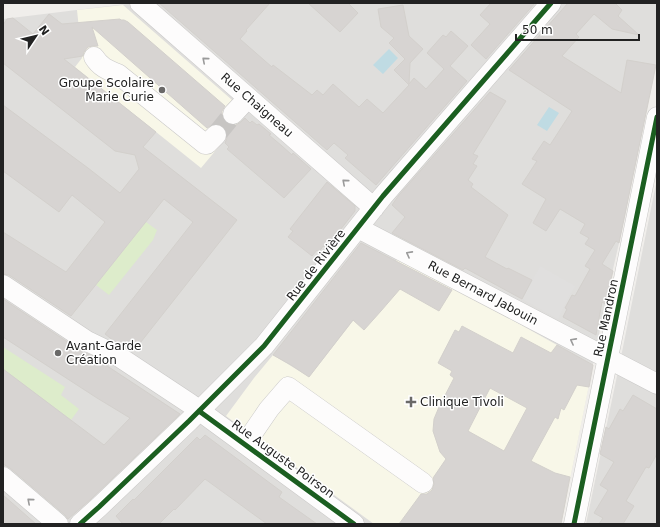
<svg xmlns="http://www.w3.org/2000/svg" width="660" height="527" font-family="'DejaVu Sans',sans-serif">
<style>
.residential{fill:#dfdedc}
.education{fill:#f8f7e8}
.grass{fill:#ddeccb}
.parking{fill:#e0dfde}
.water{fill:#bfdbe3}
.building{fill:#d7d4d2;stroke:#d3d0cc;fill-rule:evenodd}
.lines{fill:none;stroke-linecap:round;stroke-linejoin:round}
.minor-tunnel{stroke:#c7c5c3;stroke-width:20;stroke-dasharray:20 10;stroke-linecap:butt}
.minor-casing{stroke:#c9c8c7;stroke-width:21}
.minor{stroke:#fdfcfc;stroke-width:20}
.cycleway-casing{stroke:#fff;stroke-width:8}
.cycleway{stroke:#1b5e20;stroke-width:5}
.oneway{stroke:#9a9a9a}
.poi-dot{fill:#6a6968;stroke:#fff;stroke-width:1.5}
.labels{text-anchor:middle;stroke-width:3;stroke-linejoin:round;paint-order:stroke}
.poi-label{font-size:12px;fill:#222;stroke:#fff;text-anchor:start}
.street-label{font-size:12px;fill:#222;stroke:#fff}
</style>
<rect width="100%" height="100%" fill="#f0eeeb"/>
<path class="residential" d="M134,3H657V58L619,243L605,304L561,524H3V19Z
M657,179V524H586L622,352Z"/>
<path class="education" d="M123,5L247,113L201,168L75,67L82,58L77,10Z
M399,257L593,365L561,524H374L226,416L254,378L273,355L309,377L356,317Z"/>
<path class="grass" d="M146,222L157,230L153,240L109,295L96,285Z
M3,347L65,387L61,395L79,409L71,420L3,369Z"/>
<path class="parking" d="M540,266L575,286L558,319L522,299Z"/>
<path class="water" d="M389,49L398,58L383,74L373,65Z
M549,107L559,113L547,131L537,125Z"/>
<path class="building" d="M159,3H270L246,30L247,31L240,39L272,67L273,65L312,95L317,90L323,95L333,84L359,107L367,99L383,113L409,85L394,70L405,59L389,43L394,38L381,27L378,9L403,5L409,36L423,49L410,63L409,84L414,78L426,89L444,69L427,53L443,35L446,37L451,31L468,46L450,66L467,81L376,185L345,158L348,155L334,143L327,150Z
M308,3H348L358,13L340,32Z
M491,3H535L486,59L471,45L490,24L480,15Z
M568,3H615L622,10L618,16L639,35L612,29L594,14L576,34L579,37L562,56L621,93L627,60L656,65L619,243L616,241L602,264L613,271L605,304L602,302L596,335L563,317L567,309L565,308L572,295L575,296L590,269L585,266L595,250L585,244L589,238L580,233L585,224L560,209L546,231L533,223L546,199L522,184L537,161L532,159L544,141L550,145L572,111L509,70Z
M49,14L62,24L120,19L121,20H124L128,22L225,106L222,111V117L225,123L231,125H236L241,122L245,118L250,123L252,121L257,125L259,124L271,134L269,135L282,146L292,155L293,153L311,169L284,198L227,149L229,147L225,143L227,138V132L224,127L219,124H213L207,128L92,27L98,46H93L88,47L84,52L83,56L64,59L156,132L143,147L237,220L133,352L123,346L114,341L105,334L193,222L164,199L71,316L9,275L3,274V232L66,272L105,222L72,195L59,212L3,171V105L88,168L120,193L139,169L135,155L115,151L3,63V25L7,19L13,18L33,34Z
M490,92L506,101L473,154L478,156L473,164L477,166L468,180L473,184L471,187L508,215L485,257L507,269L508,268L532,280L522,299L465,268L463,270L392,233L405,217L392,205L399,195Z
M327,182L355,206V211L326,248L323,246L319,252L317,250L312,256L288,237L293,231L290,229Z
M361,243L452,290L439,311L400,289L381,311L364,330L353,320L309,377L291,365L273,355Z
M3,299L81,351L92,356L180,414L91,499L68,519L65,515L10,468L3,464V369L104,445L130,418L97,398L3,337Z
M462,326L513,353L521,337L551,353L557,345L593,365L589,387L577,385L564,410L561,408L558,419L555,417L531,461L555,473L570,477L561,524H399L421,494H427L432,490L434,484L433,478L446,459L440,452L433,431L434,419L439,407L454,378L450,375L452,371L438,363L455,330L459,332ZM490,388L527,408L504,451L468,431Z
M633,395L657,409V454L649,468L646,467L626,501L634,506L623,524H599L603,518L594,513L608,490L600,485L614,462L600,454L606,427L609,429L620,409L623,411Z
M205,435L282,492L279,497L317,524H267L205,479L175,510L174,509L159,524H123L116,516L133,499L134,500L197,437L200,440Z
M3,495L36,524H3Z"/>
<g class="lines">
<path class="minor-tunnel" d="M216,135L233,114"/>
<g class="minor-casing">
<path id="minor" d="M140,3L374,208
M94,57C100,67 108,70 118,74L205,144H207L216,135
M233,114L248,98
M358,228L657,384
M3,285L87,341L118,356L189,403L354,524
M245,444L269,409L288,387L423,483
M3,477L58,524
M80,524L99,507L189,421L264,346L383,196L551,3
M574,524L657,117"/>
</g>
<use href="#minor" class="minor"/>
<g class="cycleway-casing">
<path id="cycleway" d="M199,411L354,524
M80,524L99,507L189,421L264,346L383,196L551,3
M574,524L657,117"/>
</g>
<use href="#cycleway" class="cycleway"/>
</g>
<defs><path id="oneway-chevron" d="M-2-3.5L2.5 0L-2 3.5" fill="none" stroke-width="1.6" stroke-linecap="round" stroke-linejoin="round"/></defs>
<g class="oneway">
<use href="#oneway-chevron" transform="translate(205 60) rotate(-139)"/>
<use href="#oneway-chevron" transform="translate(345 182) rotate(-139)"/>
<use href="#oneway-chevron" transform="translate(409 254) rotate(-152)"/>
<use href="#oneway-chevron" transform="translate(573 341) rotate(-152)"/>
<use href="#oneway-chevron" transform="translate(30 501) rotate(-139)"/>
</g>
<g class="poi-dot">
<circle cx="162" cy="90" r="4"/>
<circle cx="58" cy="353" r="4"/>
<path d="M409 396h4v4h4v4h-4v4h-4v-4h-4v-4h4z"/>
</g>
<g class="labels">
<g class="poi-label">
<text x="154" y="87" text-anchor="end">Groupe Scolaire<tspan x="154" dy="14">Marie Curie</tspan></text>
<text x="66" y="350">Avant-Garde<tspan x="66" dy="14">Création</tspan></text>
<text x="420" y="406">Clinique Tivoli</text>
</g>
<g class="street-label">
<text transform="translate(257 105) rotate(41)" y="4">Rue Chaigneau</text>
<text transform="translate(316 265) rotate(-52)" y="4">Rue de Rivière</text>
<text transform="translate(483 293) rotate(28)" y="4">Rue Bernard Jabouin</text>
<text transform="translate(606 318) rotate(-78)" y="4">Rue Mandron</text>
<text transform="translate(283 459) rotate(36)" y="4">Rue Auguste Poirson</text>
</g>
</g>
<rect width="660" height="527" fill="none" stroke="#222222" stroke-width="8"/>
<g transform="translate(36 36) rotate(55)" stroke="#ffffff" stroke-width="3" paint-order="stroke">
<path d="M0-3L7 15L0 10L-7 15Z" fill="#222222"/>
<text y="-6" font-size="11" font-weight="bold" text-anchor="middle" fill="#222222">N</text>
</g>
<path d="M516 34v6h123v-6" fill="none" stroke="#222222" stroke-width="2"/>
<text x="522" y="34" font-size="12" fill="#222222" stroke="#ffffff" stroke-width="3" paint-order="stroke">50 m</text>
</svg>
